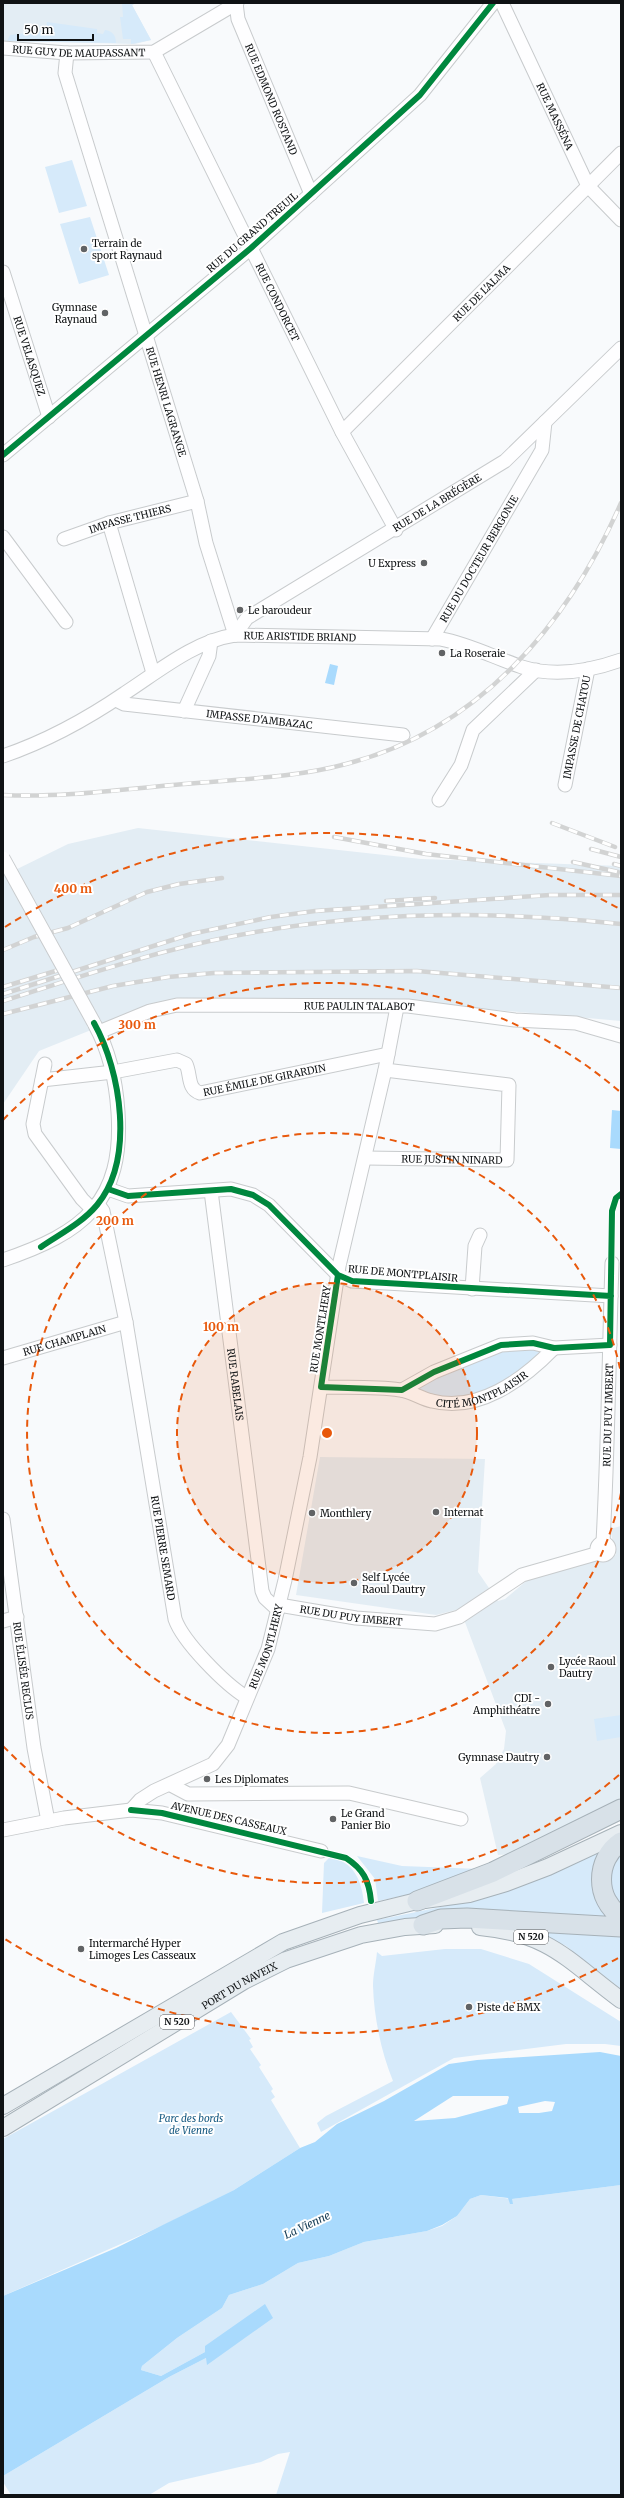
<svg xmlns="http://www.w3.org/2000/svg" width="624" height="2498" font-family="Merriweather,serif">
<style>
.built{fill:#e3edf4}
.green{fill:#d6eafa}
.water{fill:#a9dafd;fill-rule:evenodd}
.lines{fill:none;stroke-linecap:round;stroke-linejoin:round}
.minor-casing{stroke:#c8cbcd;stroke-width:15}
.major-casing{stroke:#a6b1b8;stroke-width:18}
.highway-casing{stroke:#a6b1b8;stroke-width:21}
.minor{stroke:#fefeff;stroke-width:13}
.major{stroke:#e7edf1;stroke-width:16}
.highway{stroke:#d8e1e8;stroke-width:19}
.rail-casing{stroke:#d2d3d3;stroke-width:4.5}
.rail{stroke:#fff;stroke-width:3;stroke-dasharray:9;stroke-linecap:butt}
.minor-bridge-casing{stroke:#c8cbcd;stroke-width:15;stroke-linecap:butt}
.minor-bridge{stroke:#fefeff;stroke-width:13}
.cycleway-casing{stroke:#fff;stroke-width:8}
.cycleway{stroke:#00873e;stroke-width:6}
.ring{fill:none;stroke:#e8590c;stroke-width:2;stroke-dasharray:7 5}
.poi-dot{fill:#616365;stroke:#fff;stroke-width:1.5}
.labels{text-anchor:middle;stroke-width:4;stroke-linejoin:round;paint-order:stroke}
.shield{fill:#fff;stroke:#57595a;stroke-width:1}
.shield-label{font-size:9px;font-weight:bold;fill:#0f1214}
.street-label{font-size:10px;fill:#0f1214;stroke:#fff}
.poi-label{font-size:10px;fill:#0f1214;stroke:#fff;text-anchor:start}
.park-label{font-size:10px;font-style:italic;fill:#155981;stroke:#fff}
.water-label{font-size:11px;font-style:italic;fill:#143b54;stroke:#fff}
.centre{fill:#e8590c;stroke:#fff;stroke-width:2}
.ring-label{font-size:12px;text-anchor:middle;font-weight:bold;fill:#e8590c;stroke:#fff;stroke-width:4;stroke-linejoin:round;paint-order:stroke}
</style>
<rect width="100%" height="100%" fill="#f8fafc"/>
<path class="built" d="M3,3H136L132,5L151,40L135,44L3,41Z
M138,828L421,859L621,866V1021L396,1001L158,1003L39,1051L3,1104V876L68,844Z
M320,1457L485,1459L478,1572L498,1601L505,1599L531,1577L616,1555L610,1529L621,1526V1798L512,1854L498,1855L480,1778L496,1764L504,1749L506,1731L460,1609L436,1615L296,1595Z"/>
<path class="green" d="M122,3H136L132,5L151,40L131,44V39H123L120,17H123Z
M47,22L97,29V33L103,34L105,30C113,31 116,36 116,43L7,41L10,35L45,31Z
M72,160L87,206L59,213L45,167Z
M90,217L109,275L79,284L60,224Z
M537,1348L540,1354C517,1374 487,1402 455,1400C443,1400 429,1394 416,1391L414,1388L432,1378L504,1349Z
M621,1715V1737L597,1741L594,1719Z
M621,1847V1911L605,1881Z
M602,1848L613,1918L434,1915L378,1923L377,1920L460,1903L522,1886Z
M357,1856L402,1866L481,1869L425,1891L378,1901L375,1879Z
M329,1858C354,1860 362,1882 364,1903L322,1913L324,1863Z
M531,1929L621,1932V1989L566,1946Z
M445,1949H481L529,1964L621,2022V2046L605,2044H566L454,2058L321,2132L317,2123L326,2116L393,2081C381,2052 374,2017 373,1986C373,1975 376,1963 377,1952L382,1956Z
M231,2012L251,2039L249,2040L253,2047L250,2049L261,2065L259,2067L273,2089L271,2091L275,2097L271,2100L300,2148L234,2190L166,2224L3,2296V2139Z
M621,2185V2495H276L290,2452L278,2454L261,2462L169,2483L149,2495H11L3,2482V2476L169,2377L206,2358L207,2364L205,2352L161,2376L141,2370L142,2366L177,2338L222,2308L229,2295L263,2284L298,2263L329,2256L364,2242L427,2231L442,2226L457,2216L470,2199L481,2195L512,2199Z"/>
<path class="water" d="M330,664L338,666L334,685L325,683Z
M612,1110L621,1111V1149L610,1148Z
M600,2052L621,2056V2185L512,2199L513,2204H510L508,2198L481,2195L470,2199L457,2216L442,2225L427,2231L364,2242L329,2256L298,2263L263,2284L229,2295L222,2308L177,2338L142,2366L141,2370L161,2376L205,2352V2346L265,2304L273,2318L207,2365L206,2358L169,2377L3,2476V2296L116,2248L234,2190L300,2148L315,2142L337,2124L384,2101L449,2064L477,2060ZM453,2096H508L509,2097L507,2104L455,2118L414,2121ZM545,2101L555,2102L552,2111L539,2113H519L518,2107Z"/>
<g class="lines">
<g class="minor-casing">
<g id="minor">
<path id="s1" d="M236,3L238,19L311,194"/>
<path id="s2" d="M502,3L588,186L621,220"/>
<path id="s3" d="M3,48L67,53L154,52L237,3"/>
<path id="s4" d="M154,52L342,432L396,530"/>
<path id="s5" d="M67,53L65,73L197,501L206,543L235,635"/>
<path id="s6" d="M3,272L49,417"/>
<path id="s7" d="M342,432L621,153"/>
<path d="M3,455L251,248L420,95L493,3"/>
<path d="M109,523L153,673"/>
<path d="M3,537L66,622"/>
<path id="s8" d="M64,539L109,523L197,501"/>
<path id="s9" d="M235,635L247,618L505,461L621,348"/>
<path id="s10" d="M432,639L542,450L545,422"/>
<path id="s11" d="M116,700L124,704L403,735"/>
<path d="M184,711L209,656L211,641"/>
<path id="s12" d="M3,756C47,741 87,719 125,693C159,671 195,641 235,635L441,639C469,644 495,658 522,667C554,677 590,671 621,660"/>
<path id="s13" d="M565,785L588,669"/>
<path d="M439,800L461,765L473,730L536,670"/>
<path id="s14" d="M99,1032L150,1011L177,1005L408,1006L515,1020L576,1023L621,1036"/>
<path d="M45,1064L33,1124L35,1134L82,1199L93,1210"/>
<path id="s15" d="M42,1080L113,1072L177,1060L186,1064C191,1074 187,1089 200,1093L388,1054"/>
<path id="s16" d="M365,1158L507,1160L509,1085L385,1070"/>
<path d="M108,1189L128,1196L231,1189L253,1195L269,1205L338,1275L352,1281L611,1296"/>
<path id="s17" d="M211,1191L262,1591L265,1598L278,1610"/>
<path id="s18" d="M98,1204L103,1211L126,1322L175,1619C183,1642 225,1684 246,1697"/>
<path d="M3,1260C83,1233 124,1202 118,1112C116,1081 110,1052 95,1025"/>
<path d="M472,1289L475,1246L480,1235"/>
<path id="s19" d="M3,1358L126,1322"/>
<path id="s20" d="M321,1387C347,1388 374,1386 400,1390C411,1391 421,1399 432,1401C478,1413 523,1380 554,1348"/>
<path d="M402,1390L434,1372L501,1345L533,1343L554,1348L610,1345"/>
<path id="s21" d="M3,1519L34,1748L48,1821"/>
<path id="s22" d="M603,1542C608,1449 609,1356 612,1263"/>
<circle cx="603" cy="1549" r="6"/>
<path id="s23" d="M279,1605L356,1618L435,1624L459,1617L522,1575L599,1553"/>
<path d="M3,1621L17,1617"/>
<path d="M171,1785L188,1794L349,1793L461,1819"/>
<path id="s24" d="M131,1810L140,1800L154,1791L213,1764L228,1745L268,1649L285,1580L310,1457L339,1266L385,1070L397,1007"/>
<path d="M3,1830L64,1818L131,1810L162,1813L321,1851"/>
</g>
</g>
<g class="major-casing">
<g id="major">
<path d="M480,1927C551,1934 567,1960 621,2000"/>
<path d="M3,2106L283,1942L360,1915L417,1901L469,1894L506,1883L548,1867L621,1833"/>
<path id="s25" d="M3,2128L244,1981L286,1960L361,1935L405,1927L435,1925"/>
</g>
</g>
<g class="highway-casing">
<path id="highway" d="M621,1842C595,1859 595,1900 621,1916
M417,1901L493,1872L621,1809
M423,1925L441,1919L467,1918L621,1927"/>
</g>
<use href="#minor" class="minor"/>
<use href="#major" class="major"/>
<use href="#highway" class="highway"/>
<g class="rail-casing">
<path id="rail" d="M3,795C63,798 125,789 184,784C238,779 294,778 346,764C479,730 568,624 621,503
M552,823L615,847
M334,837L426,854L621,876
M591,849L621,857
M573,862L618,872
M614,864L621,866
M386,901L435,898
M3,950L34,937L68,928L147,892L179,884L222,878
M3,987L62,969
M3,994L191,934L271,917L315,911L550,895H621
M3,1001C79,977 155,951 234,936C363,911 491,910 621,924
M3,1014L113,986L168,977L214,973L417,971L621,988"/>
</g>
<use href="#rail" class="rail"/>
<g class="minor-bridge-casing">
<path id="minor-bridge" d="M3,858L94,1023"/>
</g>
<use href="#minor-bridge" class="minor-bridge"/>
<g class="cycleway-casing">
<path id="cycleway" d="M3,455L251,248L420,95L493,3
M108,1189L128,1196L231,1189L253,1195L269,1205L338,1275L352,1281L611,1296
M41,1247C60,1234 82,1223 97,1205C135,1159 121,1071 94,1023
M338,1275L321,1387L402,1390L434,1372L501,1345L533,1343L554,1348L610,1345L612,1211L616,1198L621,1194
M131,1810L162,1813L346,1858C363,1869 369,1880 371,1901"/>
</g>
<use href="#cycleway" class="cycleway"/>
</g>
<circle cx="327" cy="1433" r="150" fill="#e8590c" fill-opacity=".12"/>
<g class="ring">
<circle cx="327" cy="1433" r="150"/>
<path d="M621 1493A300 300 0 1 1 621 1373"/>
<path d="M619 1775A450 450 0 0 1 3 1746M3 1120A450 450 0 0 1 619 1091"/>
<path d="M618 1958A600 600 0 0 1 5 1939M5 927A600 600 0 0 1 618 908"/>
</g>
<g class="poi-dot">
<circle cx="84" cy="249" r="4"/>
<circle cx="105" cy="313" r="4"/>
<circle cx="424" cy="563" r="4"/>
<circle cx="240" cy="610" r="4"/>
<circle cx="442" cy="653" r="4"/>
<circle cx="436" cy="1512" r="4"/>
<circle cx="312" cy="1513" r="4"/>
<circle cx="354" cy="1583" r="4"/>
<circle cx="551" cy="1667" r="4"/>
<circle cx="548" cy="1704" r="4"/>
<circle cx="547" cy="1757" r="4"/>
<circle cx="207" cy="1779" r="4"/>
<circle cx="333" cy="1819" r="4"/>
<circle cx="81" cy="1949" r="4"/>
<circle cx="469" cy="2007" r="4"/>
</g>
<g class="labels">
<g class="shield">
<rect x="514" y="1930" width="34" height="14" rx="3"/>
<rect x="160" y="2015" width="34" height="14" rx="3"/>
</g>
<g class="shield-label">
<text x="531" y="1940">N 520</text>
<text x="177" y="2025">N 520</text>
</g>
<g class="street-label">
<text dy="4" stroke="none"><textPath href="#s3" startOffset="76">RUE GUY DE MAUPASSANT</textPath></text>
<text dy="4" stroke="none"><textPath href="#s1" startOffset="103">RUE EDMOND ROSTAND</textPath></text>
<text dy="4" stroke="none"><textPath href="#s2" startOffset="125">RUE MASSÉNA</textPath></text>
<text transform="translate(252 232) rotate(-41)" y="4">RUE DU GRAND TREUIL</text>
<text dy="4" stroke="none"><textPath href="#s7" startOffset="197">RUE DE L'ALMA</textPath></text>
<text dy="4" stroke="none"><textPath href="#s4" startOffset="279">RUE CONDORCET</textPath></text>
<text dy="4" stroke="none"><textPath href="#s6" startOffset="88">RUE VELASQUEZ</textPath></text>
<text dy="4" stroke="none"><textPath href="#s5" startOffset="364">RUE HENRI LAGRANGE</textPath></text>
<text dy="4" stroke="none"><textPath href="#s9" startOffset="243">RUE DE LA BRÉGÈRE</textPath></text>
<text dy="4" stroke="none"><textPath href="#s8" startOffset="69">IMPASSE THIERS</textPath></text>
<text dy="4" stroke="none"><textPath href="#s10" startOffset="93">RUE DU DOCTEUR BERGONIE</textPath></text>
<text dy="4" stroke="none"><textPath href="#s12" startOffset="328">RUE ARISTIDE BRIAND</textPath></text>
<text dy="4" stroke="none"><textPath href="#s11" startOffset="145">IMPASSE D'AMBAZAC</textPath></text>
<text dy="4" stroke="none"><textPath href="#s13" startOffset="59">IMPASSE DE CHATOU</textPath></text>
<text dy="4" stroke="none"><textPath href="#s14" startOffset="265">RUE PAULIN TALABOT</textPath></text>
<text dy="4" stroke="none"><textPath href="#s15" startOffset="246">RUE ÉMILE DE GIRARDIN</textPath></text>
<text dy="4" stroke="none"><textPath href="#s16" startOffset="87">RUE JUSTIN NINARD</textPath></text>
<text transform="translate(403 1273) rotate(5)" y="4">RUE DE MONTPLAISIR</text>
<text transform="translate(320 1329) rotate(-81)" y="4">RUE MONTLHERY</text>
<text dy="4" stroke="none"><textPath href="#s19" startOffset="64">RUE CHAMPLAIN</textPath></text>
<text dy="4" stroke="none"><textPath href="#s17" startOffset="195">RUE RABELAIS</textPath></text>
<text dy="4" stroke="none"><textPath href="#s20" startOffset="166">CITÉ MONTPLAISIR</textPath></text>
<text dy="4" stroke="none"><textPath href="#s22" startOffset="127">RUE DU PUY IMBERT</textPath></text>
<text dy="4" stroke="none"><textPath href="#s18" startOffset="351">RUE PIERRE SEMARD</textPath></text>
<text dy="4" stroke="none"><textPath href="#s23" startOffset="73">RUE DU PUY IMBERT</textPath></text>
<text dy="4" stroke="none"><textPath href="#s24" startOffset="225">RUE MONTLHERY</textPath></text>
<text dy="4" stroke="none"><textPath href="#s21" startOffset="153">RUE ÉLISÉE RECLUS</textPath></text>
<text transform="translate(229 1818) rotate(13)" y="4">AVENUE DES CASSEAUX</text>
<text dy="4" stroke="none"><textPath href="#s25" startOffset="276">PORT DU NAVEIX</textPath></text>
</g>
<g class="poi-label">
<text x="92" y="247">Terrain de<tspan x="92" dy="12">sport Raynaud</tspan></text>
<text x="97" y="311" text-anchor="end">Gymnase<tspan x="97" dy="12">Raynaud</tspan></text>
<text x="416" y="567" text-anchor="end">U Express</text>
<text x="248" y="614">Le baroudeur</text>
<text x="450" y="657">La Roseraie</text>
<text x="444" y="1516">Internat</text>
<text x="320" y="1517">Monthlery</text>
<text x="362" y="1581">Self Lycée<tspan x="362" dy="12">Raoul Dautry</tspan></text>
<text x="559" y="1665">Lycée Raoul<tspan x="559" dy="12">Dautry</tspan></text>
<text x="540" y="1702" text-anchor="end">CDI -<tspan x="540" dy="12">Amphithéatre</tspan></text>
<text x="539" y="1761" text-anchor="end">Gymnase Dautry</text>
<text x="215" y="1783">Les Diplomates</text>
<text x="341" y="1817">Le Grand<tspan x="341" dy="12">Panier Bio</tspan></text>
<text x="89" y="1947">Intermarché Hyper<tspan x="89" dy="12">Limoges Les Casseaux</tspan></text>
<text x="477" y="2011">Piste de BMX</text>
</g>
<g class="park-label">
<text x="191" y="2122">Parc des bords<tspan x="191" dy="12">de Vienne</tspan></text>
</g>
<g class="water-label">
<text transform="translate(307 2225) rotate(-25)" y="4">La Vienne</text>
</g>
</g>
<circle cx="327" cy="1433" r="6" class="centre"/>
<g class="ring-label">
<text x="73" y="893">400 m</text>
<text x="137" y="1029">300 m</text>
<text x="115" y="1225">200 m</text>
<text x="221" y="1331">100 m</text>
</g>
<rect width="624" height="2498" fill="none" stroke="#0f1214" stroke-width="8"/>
<path d="M18 34v6h75v-6" fill="none" stroke="#0f1214" stroke-width="2"/>
<text x="24" y="34" font-size="12" fill="#0f1214" stroke="#ffffff" stroke-width="3" paint-order="stroke">50 m</text>
</svg>
